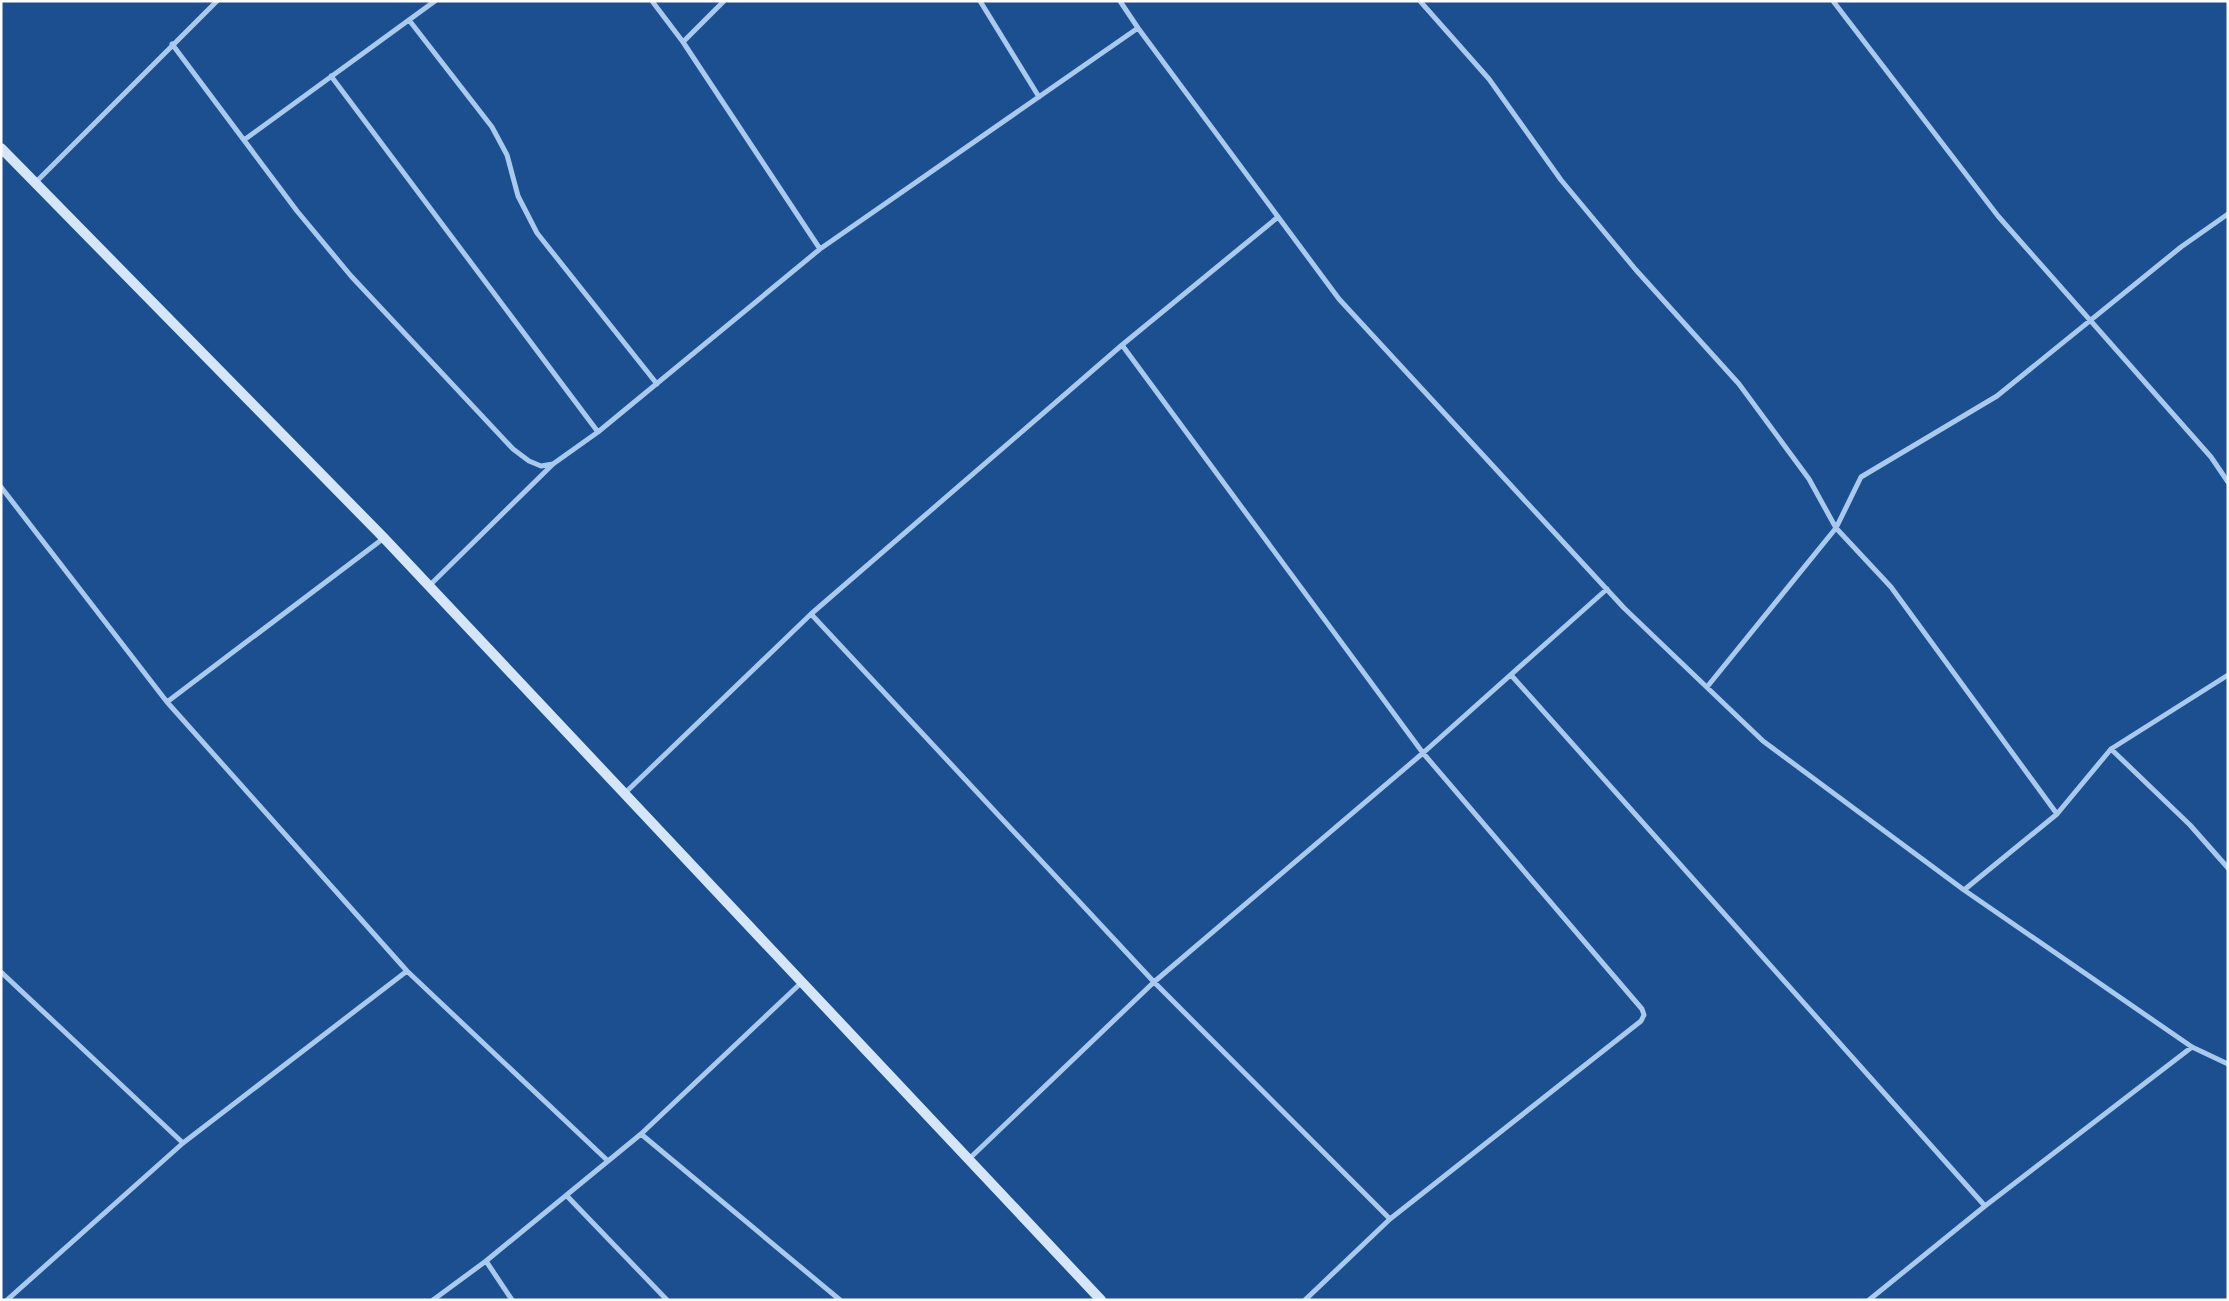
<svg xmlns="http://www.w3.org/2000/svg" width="2229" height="1301" font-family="Karla,sans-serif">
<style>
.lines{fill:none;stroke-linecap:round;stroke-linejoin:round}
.street{stroke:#a9c9ee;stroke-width:5}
.secondary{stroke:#d6e6fa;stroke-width:10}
</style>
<rect width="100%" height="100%" fill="#1b4f8f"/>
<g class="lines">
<path class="street" d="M652,1L683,42L820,249L1138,28L1339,299L1624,608L1763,741L1964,890L2192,1047L2228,1064
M980,1L1039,97
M1120,1L1138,28
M1420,1L1489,79L1561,180L1636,270L1739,384L1809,479L1836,528L1891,587L2057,814
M1833,1L1998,216L2211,457L2228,482
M409,20L492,127L507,155L518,196L537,233L657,384
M683,42L724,1
M172,44L297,211L351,276L513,449L529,461L541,466L553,464L598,432L820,249
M331,76L598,432
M244,140L435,1
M36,182L217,1
M1122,345L1423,753L1642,1009L1644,1015L1641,1021L1390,1219L1305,1300
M1,487L167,702L407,971L608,1161
M429,586L553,464
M811,614L1154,982L1390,1219
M1511,675L1985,1206
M1707,687L1836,528L1861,477L1997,396L2181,247L2228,214
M167,702L384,538
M2111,749L2190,825L2228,868
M625,793L811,614L1122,345L1278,217
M1964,890L2057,814L2111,749L2228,675
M1,972L183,1143
M641,1134L840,1300
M969,1159L1154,982L1423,753L1607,589
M567,1196L667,1300
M486,1261L512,1300
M7,1300L183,1143L407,971
M433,1300L486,1261L641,1134L802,982
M1869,1300L1985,1206L2192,1047"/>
<path class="secondary" d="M1,148L384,538L1101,1300"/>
</g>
<rect width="2229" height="1301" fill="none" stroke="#ffffff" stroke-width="5"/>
</svg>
